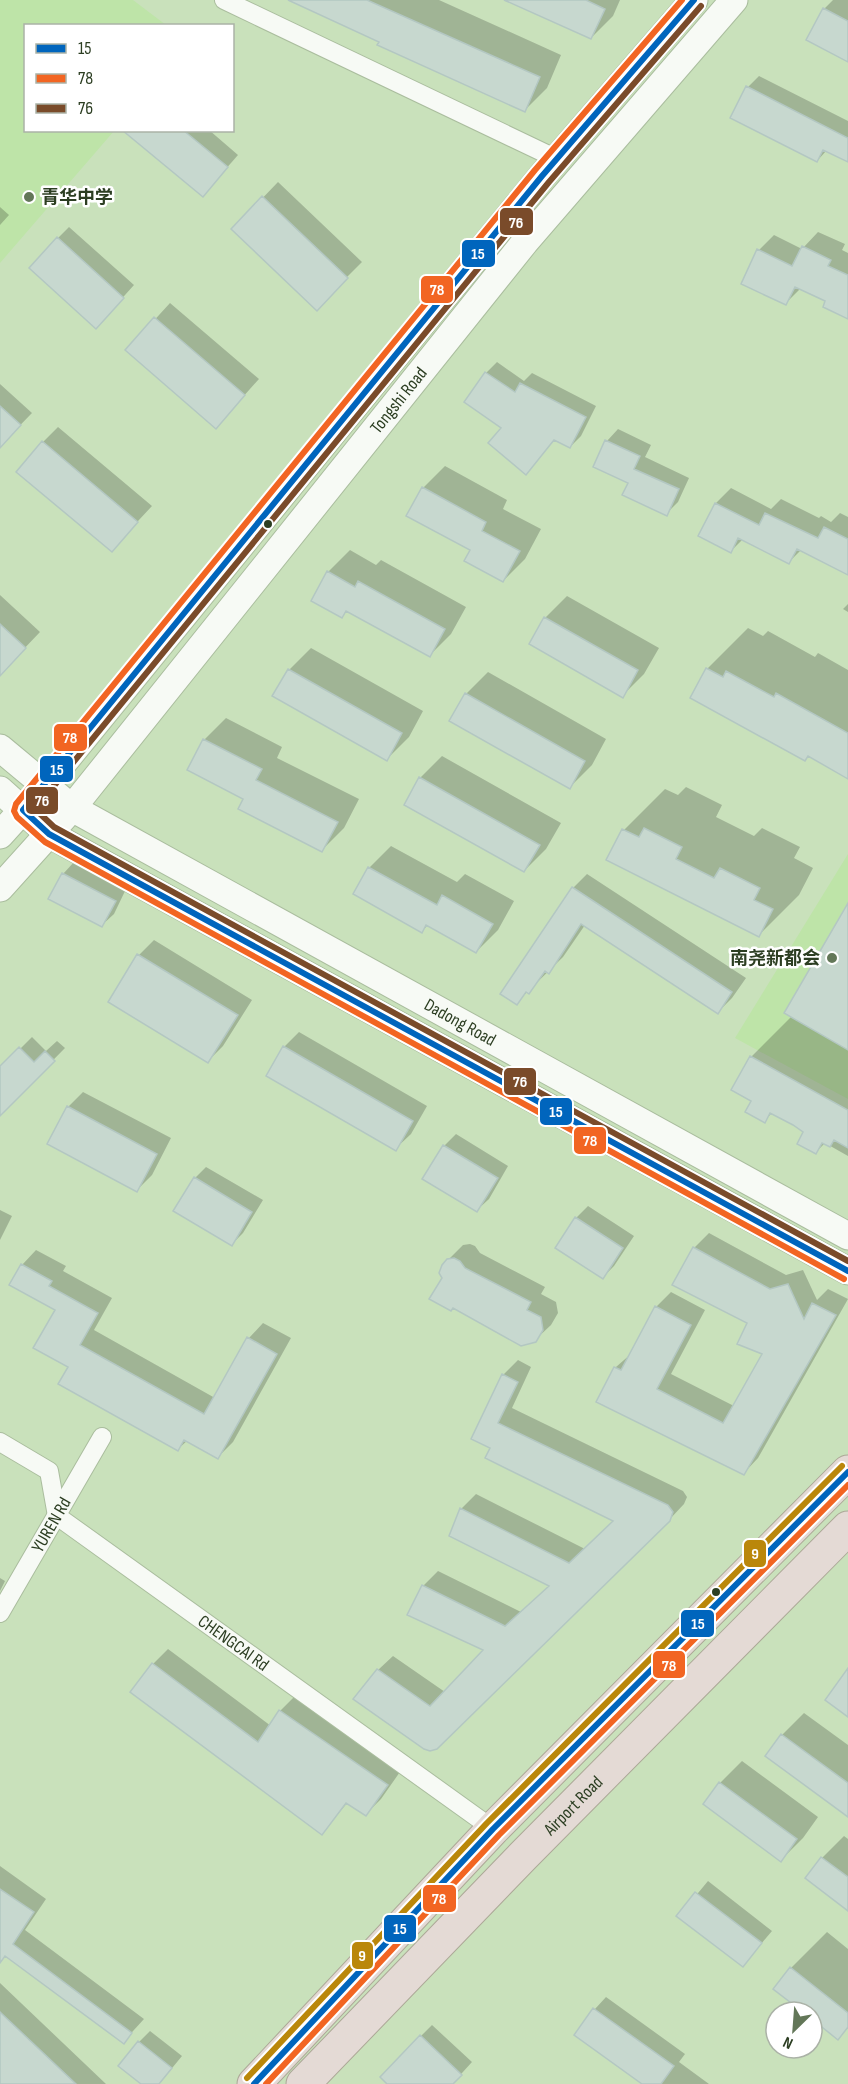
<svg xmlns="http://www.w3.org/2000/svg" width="848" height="2084" font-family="'Sofia Sans Condensed','Noto Sans SC',sans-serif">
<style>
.built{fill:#bee4a8}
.shadow{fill:#0003}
.building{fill:#c7d8cf;stroke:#b3c7c2;stroke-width:1.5}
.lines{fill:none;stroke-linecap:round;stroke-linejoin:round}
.street-casing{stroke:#aabd9e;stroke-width:20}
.secondary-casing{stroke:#aabd9e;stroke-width:29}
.highway-casing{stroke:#aca897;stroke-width:35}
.street{stroke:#f7faf5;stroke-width:18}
.secondary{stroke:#f7faf5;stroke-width:27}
.highway{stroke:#e4dad5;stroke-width:33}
.bus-1-casing{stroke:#fff;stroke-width:10}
.bus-2-casing{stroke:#fff;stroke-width:10}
.bus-3-casing{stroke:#fff;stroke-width:10}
.bus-4-casing{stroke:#fff;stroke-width:10}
.bus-1{stroke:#0065bd;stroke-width:6}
.bus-2{stroke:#f26522;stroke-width:6}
.bus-3{stroke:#7a4b2a;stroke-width:6}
.bus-4{stroke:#ba870a;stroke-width:6}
.poi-dot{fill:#637758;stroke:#fff;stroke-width:2}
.bus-dot{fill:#2c3e22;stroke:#fff;stroke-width:2}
.labels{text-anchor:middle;stroke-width:5;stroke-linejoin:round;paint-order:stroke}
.poi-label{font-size:18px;font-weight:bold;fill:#2c3e22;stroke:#fff;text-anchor:start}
.street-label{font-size:18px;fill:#2c3e22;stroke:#fff}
.line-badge{stroke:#fff;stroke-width:2}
.badge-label{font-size:16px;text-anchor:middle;font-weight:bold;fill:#fff}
</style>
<rect width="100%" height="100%" fill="#c9e1bb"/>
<path class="built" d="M0,0H133L166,25L26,26V130L114,131L0,263Z
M848,854V1099L735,1038Z"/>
<path class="shadow" d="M291,0H439L561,55L547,88L525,110Z
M507,0H620L613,16L591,38Z
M833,0H848V60L824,9Z
M759,76L848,121V161L827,150L817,161L748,87Z
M138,130H209L238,155L203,195Z
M278,182L362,262L316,308L233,229Z
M0,207L9,215L0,225Z
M69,227L134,285L107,315L58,238Z
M818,232L845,244L842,250L848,253V318L827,301L801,288L785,304L759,250L774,235L802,249Z
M170,303L259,379L216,427L127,350Z
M497,362L524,381L532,373L596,406L581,436L570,447L555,439L536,462L486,373Z
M0,384L32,413L0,446Z
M58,427L152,506L111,550L43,442Z
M618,429L651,445L645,457L689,478L678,502L666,514L630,482L607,441Z
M445,466L507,500L503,509L541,529L525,559L503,581L472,550L423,488Z
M731,488L771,509L781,499L819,518L821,516L831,522L840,513L848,517V570L801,550L789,562L743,539L731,551L700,535L716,503Z
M350,550L376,565L381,560L466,607L451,634L430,655L348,610L342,616L328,572Z
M0,595L40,632L0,674Z
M567,596L659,648L644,674L622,696L531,644L545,618Z
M848,604V612L843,609Z
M748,628L763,636L768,631L815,657L818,653L848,670V777L809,755L805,759L707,669Z
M311,648L423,711L409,737L387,759L289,670Z
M488,672L606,739L592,765L570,787L466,694Z
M226,718L282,747L277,758L359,799L344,828L322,850L245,798L204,740Z
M442,756L561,823L546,849L524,871L420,778Z
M686,787L722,805L716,817L754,836L762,828L800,847L794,858L813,868L799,895L758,936L624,830L665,789L678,795Z
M391,846L457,882L465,874L514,901L498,930L476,952L428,925L422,931L369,868Z
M74,862L126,889L114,914L102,925L63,874Z
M587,874L746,978L732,998L718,1012L585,925L563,957L516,1003L573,888Z
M848,906V1156L825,1143L816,1152L805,1132L773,1112L764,1121L753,1100L751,1057L792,1016Z
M154,940L252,1000L223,1046L208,1061L139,955Z
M299,1032L427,1106L411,1134L395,1149L284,1047Z
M32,1037L46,1051L57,1041L65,1048L0,1114V1069Z
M83,1092L171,1138L152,1175L137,1190L68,1107Z
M456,1134L508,1166L489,1199L477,1210L444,1146Z
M206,1167L263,1200L243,1233L232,1244L195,1178Z
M588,1206L634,1236L614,1266L603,1277L557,1248L576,1218Z
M0,1210L12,1216L0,1240Z
M709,1233L786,1275L803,1270L817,1300L828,1289L848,1299L758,1458L744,1473L598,1401L616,1367L632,1353L656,1307L671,1292L705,1310L671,1374L734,1406L764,1354L749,1322L674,1284L694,1248Z
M470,1244L475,1246L480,1253L545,1287L541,1294L556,1302L558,1313L551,1325L535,1340L443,1279L448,1260L463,1245Z
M36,1250L66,1266L63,1271L112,1298L94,1330L215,1398L249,1338L263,1323L291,1338L233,1442L218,1457L188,1440L178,1449L70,1367L57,1309L22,1265Z
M518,1360L531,1367L512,1408L683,1491L687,1497L684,1504L669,1520L425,1747L378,1670L393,1656L445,1692L485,1649L423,1586L438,1571L521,1612L550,1585L461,1509L476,1494L585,1549L615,1520L492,1447L503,1375Z
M0,1578L5,1581L0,1591Z
M168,1649L271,1726L280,1711L295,1696L402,1769L381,1799L366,1814L348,1802L322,1833L153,1664Z
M804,1713L848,1745V1807L767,1756L782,1735Z
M742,1761L818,1817L803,1838L781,1860L720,1783Z
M844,1836L848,1839V1909L822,1858Z
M0,1866L46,1899L25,1930L144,2019L123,2042L0,1950Z
M708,1881L772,1931L743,1965L679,1916Z
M827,1932L848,1949V2028L838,2038L812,2018V2012H805L791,1968Z
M0,1983L106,2084H0Z
M606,1997L685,2054L679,2062L709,2084H643L576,2035L595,2009Z
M432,2025L472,2062L452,2084H389L421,2036Z
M150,2031L182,2056L159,2084H143L139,2042Z"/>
<path class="building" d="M288,0H367L540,77L525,112L377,45L379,42Z
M504,0H586L605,9L591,39Z
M823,8L848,21V62L806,40Z
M746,86L848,138V162L823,150L817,162L730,118Z
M122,130H183L228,167L203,197Z
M262,196L348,278L317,311L231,229Z
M57,237L124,298L96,329L29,268Z
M802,246L831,260L828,266L848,275V319L823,307L825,301L795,287L786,305L741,284L757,249L792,266Z
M154,317L245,395L216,429L125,350Z
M485,372L515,392L520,383L586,417L570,448L554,440L526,475L488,443L501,428L464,402Z
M0,406L21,425L0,448Z
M605,440L640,456L634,469L679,489L667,516L622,495L628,483L593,467Z
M42,441L138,522L112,552L16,472Z
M422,487L486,522L482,531L520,551L503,582L464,561L470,550L406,516Z
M715,503L759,525L765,513L818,538L824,527L848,539V575L797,549L789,564L738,538L731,553L698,536Z
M327,571L355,587L358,581L445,629L430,657L346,611L342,618L311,601Z
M544,617L638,670L623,698L529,644Z
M0,624L26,648L0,676Z
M706,668L723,677L726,671L774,697L776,693L848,733V779L808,756L805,761L690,698Z
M288,669L402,733L387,761L272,696Z
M465,693L585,761L570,789L449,721Z
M203,739L262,769L256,780L338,822L322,852L238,809L243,799L187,770Z
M419,777L540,845L524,872L404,805Z
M644,828L682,847L676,859L714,878L720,868L760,888L754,900L773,909L759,937L606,860L622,829L639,837Z
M368,867L437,905L442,895L493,924L476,953L426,925L422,933L353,894Z
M62,873L116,901L102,927L48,899Z
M572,887L732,992L718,1014L581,924L549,974L545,971L529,994L526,992L517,1005L500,994Z
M848,903V1050L784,1013Z
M137,954L238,1015L208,1063L108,1002Z
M283,1046L413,1121L396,1151L266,1076Z
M19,1047L34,1062L45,1051L55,1061L0,1116V1066Z
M750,1056L848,1110V1148L834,1140L830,1147L822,1143L816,1154L797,1144L803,1132L793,1125L770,1113L765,1123L745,1112L751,1101L731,1090Z
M67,1106L157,1154L137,1192L47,1144Z
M443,1145L498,1178L477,1212L422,1179Z
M194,1177L252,1212L232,1246L173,1211Z
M575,1217L623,1248L603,1279L555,1248Z
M693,1247L770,1289L788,1284L804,1319L812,1303L836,1315L744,1475L596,1402L614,1367L621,1370L655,1306L691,1325L657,1389L723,1423L762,1354L737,1344L747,1323L672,1285Z
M454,1258L460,1261L465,1268L531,1302L527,1310L541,1317L543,1330L536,1342L521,1346L453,1308L451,1311L429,1299L442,1278L439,1273L442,1265L447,1259Z
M21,1264L52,1281L49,1286L98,1313L80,1345L204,1414L247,1337L277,1354L218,1459L184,1440L178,1451L58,1384L68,1367L33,1348L55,1310L9,1285Z
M502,1374L518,1382L498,1423L668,1505L673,1512L670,1521L437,1749L430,1751L424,1749L353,1699L377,1669L430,1706L483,1650L407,1615L422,1585L505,1626L549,1586L449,1536L460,1508L569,1563L613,1521L485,1458L490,1448L471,1439Z
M152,1663L258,1742L279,1710L388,1785L366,1816L346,1803L322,1835L130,1692Z
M848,1668V1717L825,1700Z
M781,1734L848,1783V1817L765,1756Z
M719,1782L797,1839L781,1862L703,1804Z
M821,1857L848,1877V1911L805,1878Z
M0,1889L34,1912L13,1944L132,2033L124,2044L5,1956L0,1963Z
M695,1892L762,1943L743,1967L676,1916Z
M790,1967L848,2013V2027L838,2040L812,2019V2012H803L773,1989Z
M593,2008L674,2066L661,2084H642L574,2035Z
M0,2012L76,2084H0Z
M420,2035L462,2075L453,2084H387L380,2077Z
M138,2041L172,2068L159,2084H141L118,2066Z"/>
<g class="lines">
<g class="street-casing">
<g id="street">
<path d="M224,0L557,159"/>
<path id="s1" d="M0,1442L49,1471L57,1516L493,1829"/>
<path id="s2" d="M0,1613L102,1437"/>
</g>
</g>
<g class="secondary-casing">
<g id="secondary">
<path id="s3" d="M0,748L72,808L848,1236"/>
<path d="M0,790L49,834L848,1271"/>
<path d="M0,835L46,784L542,176L694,0"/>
<path id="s4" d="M0,888L72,808L525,242L734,0"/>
</g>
</g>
<g class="highway-casing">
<g id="highway">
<path d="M254,2084L493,1829L848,1472"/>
<path id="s5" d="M303,2084L523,1856L848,1528"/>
</g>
</g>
<use href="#street" class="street"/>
<use href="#secondary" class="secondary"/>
<use href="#highway" class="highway"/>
<g class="bus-1-casing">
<path id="bus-1" d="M694,0L542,176L23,810L49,834L848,1271
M254,2084L493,1829L848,1472"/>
</g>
<g class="bus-2-casing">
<path id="bus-2" d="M682,0L535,170L16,804L14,811L17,817L45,842L844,1279
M266,2084L499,1835L848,1485"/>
</g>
<g class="bus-3-casing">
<path id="bus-3" d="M701,6L549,182L35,809L54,827L848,1261"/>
</g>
<g class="bus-4-casing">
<path id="bus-4" d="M247,2078L487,1823L842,1466"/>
</g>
<use href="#bus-1" class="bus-1"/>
<use href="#bus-2" class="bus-2"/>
<use href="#bus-3" class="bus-3"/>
<use href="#bus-4" class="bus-4"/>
</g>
<g class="poi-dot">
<circle cx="29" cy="197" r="6"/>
<circle cx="832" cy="958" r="6"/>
</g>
<g class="bus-dot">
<circle cx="268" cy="524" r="5"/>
<circle cx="716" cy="1592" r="5"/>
</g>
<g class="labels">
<g class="poi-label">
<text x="41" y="203">青华中学</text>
<text x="820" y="964" text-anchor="end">南尧新都会</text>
</g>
<g class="street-label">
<text dy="6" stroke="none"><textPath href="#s4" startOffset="630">Tongshi Road</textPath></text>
<text dy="6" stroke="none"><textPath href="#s3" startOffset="537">Dadong Road</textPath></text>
<text dy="6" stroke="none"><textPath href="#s2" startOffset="102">YUREN Rd</textPath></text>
<text dy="6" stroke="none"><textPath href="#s1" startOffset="320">CHENGCAI Rd</textPath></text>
<text dy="6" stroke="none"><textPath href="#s5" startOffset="388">Airport Road</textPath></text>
</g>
</g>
<g class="line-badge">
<rect x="499" y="207" width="35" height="29" rx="6" fill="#7a4b2a"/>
<rect x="461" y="239" width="35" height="29" rx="6" fill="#0065bd"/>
<rect x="420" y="275" width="34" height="29" rx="6" fill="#f26522"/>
<rect x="53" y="723" width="35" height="29" rx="6" fill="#f26522"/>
<rect x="39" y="755" width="35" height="28" rx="6" fill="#0065bd"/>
<rect x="25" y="786" width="34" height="29" rx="6" fill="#7a4b2a"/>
<rect x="503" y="1067" width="34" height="29" rx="6" fill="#7a4b2a"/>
<rect x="539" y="1097" width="34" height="29" rx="6" fill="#0065bd"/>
<rect x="573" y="1126" width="34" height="29" rx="6" fill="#f26522"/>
<rect x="743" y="1539" width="24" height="29" rx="6" fill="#ba870a"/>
<rect x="680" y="1609" width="35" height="29" rx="6" fill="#0065bd"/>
<rect x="652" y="1650" width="34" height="29" rx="6" fill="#f26522"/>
<rect x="422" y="1884" width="35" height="29" rx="6" fill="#f26522"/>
<rect x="383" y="1914" width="34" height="29" rx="6" fill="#0065bd"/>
<rect x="351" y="1941" width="23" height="29" rx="6" fill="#ba870a"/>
</g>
<g class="badge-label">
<text x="516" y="228">76</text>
<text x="478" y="259">15</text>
<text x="437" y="295">78</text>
<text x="70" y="743">78</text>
<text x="57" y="775">15</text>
<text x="42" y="806">76</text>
<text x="520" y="1087">76</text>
<text x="556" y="1117">15</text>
<text x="590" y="1146">78</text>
<text x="755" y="1559">9</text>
<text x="698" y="1629">15</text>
<text x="669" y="1671">78</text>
<text x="439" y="1904">78</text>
<text x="400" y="1934">15</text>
<text x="362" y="1961">9</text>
</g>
<rect x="24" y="24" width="210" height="108" fill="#ffffff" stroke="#abb2a7" stroke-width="1.5"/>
<rect x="36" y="44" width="30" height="9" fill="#0065bd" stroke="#abb2a7" stroke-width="1.5"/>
<text x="78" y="54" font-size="18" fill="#2c3e22">15</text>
<rect x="36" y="74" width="30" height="9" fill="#f26522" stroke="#abb2a7" stroke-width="1.5"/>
<text x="78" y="84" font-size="18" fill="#2c3e22">78</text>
<rect x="36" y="104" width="30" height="9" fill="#7a4b2a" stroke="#abb2a7" stroke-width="1.5"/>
<text x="78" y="114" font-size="18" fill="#2c3e22">76</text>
<g transform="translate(794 2030) rotate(205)"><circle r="28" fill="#ffffff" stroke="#abb2a7" stroke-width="1.5"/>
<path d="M0-4.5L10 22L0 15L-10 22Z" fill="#637758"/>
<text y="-9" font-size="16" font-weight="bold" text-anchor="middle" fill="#2c3e22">N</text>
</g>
</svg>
